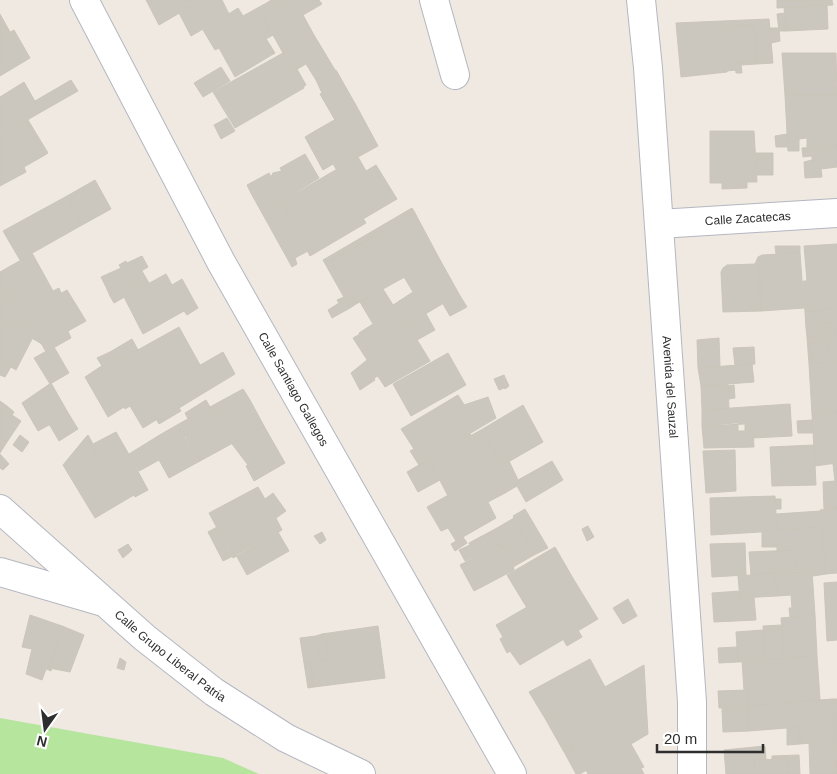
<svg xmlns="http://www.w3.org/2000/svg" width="837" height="774" font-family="Helvetica,sans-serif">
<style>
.green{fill:#b6e59e}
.building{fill:#cbc7bf;stroke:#cbc5ba;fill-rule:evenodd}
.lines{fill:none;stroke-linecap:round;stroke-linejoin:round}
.minor-casing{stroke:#b4b7c1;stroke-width:30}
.tertiary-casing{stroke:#b4b7c1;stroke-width:30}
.minor{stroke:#fff;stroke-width:28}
.tertiary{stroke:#fff;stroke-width:28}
.labels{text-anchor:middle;stroke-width:4;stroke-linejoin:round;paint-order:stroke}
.street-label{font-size:12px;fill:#2e2e2e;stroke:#fff}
</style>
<rect width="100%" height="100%" fill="#efe9e1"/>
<path class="green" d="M0,718L223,758L259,774H0Z"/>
<path class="building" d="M146,0H168L176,15L159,25Z
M168,0H203L176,15Z
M203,0H222L229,14L191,36L179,13Z
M270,0H290L275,10Z
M290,0H319L322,4L303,15L314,35L283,53L273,35L266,39L263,34L269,31L263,19L277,12L276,9Z
M777,0H832L833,5L777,8Z
M270,1L277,12L263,19L269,31L263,34L275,53L235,77L219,48L215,50L203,30L238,8L243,16Z
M827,6L828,29L786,31L784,7Z
M785,13L786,31H779L777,14Z
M0,14L10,32L0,38Z
M769,19L773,63L741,65L742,73H736L735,63L757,61L754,25L722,27V21Z
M722,21V27L754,25L757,61L735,63L736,70L727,71V72L681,77L676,23Z
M770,28H779L780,41L771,43Z
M14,30L30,58L0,76V38Z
M314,35L335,70L316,80L306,64L294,71L283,53Z
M283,53L304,88L235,128L213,92Z
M782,53H836L837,95H785Z
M221,67L230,81L203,97L194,83Z
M297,69L306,85L303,87L294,71Z
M336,70L357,107L335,120L320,94L322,93L316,80Z
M71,80L78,91L41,112L35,101Z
M24,82L41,112L0,136V97Z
M785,95H837V146L807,147V138L799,139V151H788Z
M357,107L378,146L336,169L315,131Z
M227,118L235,131L221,139L214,125Z
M28,120L48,153L45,155L26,121Z
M26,121L45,155L24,167L26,172L0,186V136Z
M315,131L333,164L323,170L305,137Z
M710,131H754L757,182H747V188L722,189V183H710Z
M787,134L788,147H776L775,136Z
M837,146V167L821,169L822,177L805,178L804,162L812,160V156L803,157L802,148Z
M756,153H773V175H756Z
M305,154L319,178L262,213L252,195L285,177L280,168Z
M358,157L366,171L376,165L397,199L363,219L353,202L348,204L340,188L336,190L327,175Z
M282,171L285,177L252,195L247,185L269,173L271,177L273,173Z
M327,175L336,190L340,188L348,204L353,202L366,223L310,256L281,202Z
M95,180L111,209L82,225L67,196Z
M67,196L82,225L20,260L3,231Z
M281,202L308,251L295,258L297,264L292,267L262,213Z
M412,208L415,213L331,261L356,304L350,308L323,260Z
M415,213L439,258L356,304L331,261Z
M837,244V308L805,312L803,281H807L804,246Z
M775,246H800V253L776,254Z
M32,253L53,291L59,288L61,293L47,301L23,259Z
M800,253L804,308L761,311L759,267L755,264L758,257L762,255Z
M142,256L148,267L136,274L139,279L132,283L133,285L131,286L127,278L107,289L101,277L121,268L119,265L126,261L127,263Z
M439,258L459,294L368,348L359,333L373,324L360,302L383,289L393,305L413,292L404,277Z
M23,259L47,301L67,290L86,321L68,331L71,338L46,352L30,323L22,328L8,303L14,300L10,293L5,294L0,286V272Z
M755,264L759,267L761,311L723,312L721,272L723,268L727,265Z
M142,271L149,283L114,303L110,296L120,291L117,284L127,278L131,286L133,285L132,283L139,279L136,274Z
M166,274L172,285L182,279L198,308L187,315L184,311L143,334L124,297Z
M117,284L120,291L110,296L107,289Z
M0,286L5,294L10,293L14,300L8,303L22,328L30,323L42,344L0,320Z
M459,294L467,307L450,316L443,304Z
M344,297L350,308L332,318L328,310L339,303L337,300Z
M837,308V334L829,335V329L833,328L832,322L819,324L820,327L806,328L805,312Z
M426,314L435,330L417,340L408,325Z
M0,320L32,339L16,370L11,367L12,365L0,361Z
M832,322L833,328L829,329V335L807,337L806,328L820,327L819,324Z
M408,325L430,361L385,387L362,352Z
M179,327L200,365L125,409L100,367L117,358L118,361Z
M360,334L368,348L362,352L353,338Z
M837,334V361L809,364L807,337ZM829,342V352L820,353V356H812L811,343Z
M719,338L720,366L698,368L697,340Z
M132,339L138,350L118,361L117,358L114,359L110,352Z
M829,342V352L820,353V356H812L811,343Z
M54,347L69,373L50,384L34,358Z
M754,347L755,364L735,365L733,348Z
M110,352L114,359L102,366L97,358Z
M223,352L235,374L179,408L181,411L159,424L143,398Z
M448,353L466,385L411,416L393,384Z
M367,360L378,376L374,378L375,380L360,390L351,373Z
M0,361L12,365L5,377L0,375Z
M837,361V412L812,414L809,364Z
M752,364L754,382L701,386L698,368Z
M100,367L124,407L108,417L85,377Z
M504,375L509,386L505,389L504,388L499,390L494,379Z
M51,383L67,411L48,422L49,425L38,431L22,403Z
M728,384L729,409L702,410L701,386Z
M734,385L735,398L729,399L728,386Z
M243,389L250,400L236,409L234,405L213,418L208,408Z
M458,395L473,419L463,425L471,435L419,465L410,451L414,449L401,429Z
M488,397L496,418L469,434L463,425L473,419L464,405Z
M143,398L156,420L143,428L130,406Z
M206,400L210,407L188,419L185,413Z
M250,400L264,426L200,461L185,435L184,436L177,425L208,408L213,418L234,405L236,409Z
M0,401L7,406L0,417Z
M790,404L792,436L753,438V431L745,432V424L702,426V410Z
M523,405L543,442L503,465L481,430Z
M7,406L14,412L12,415L21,421L7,442L0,437V417Z
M67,411L78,429L59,441L48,422Z
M837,412V463L815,466L812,414Z
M812,420L813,433H798L797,421Z
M735,423H738V431H753L754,447L704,448L702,426Z
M177,425L192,448L172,460L158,436Z
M264,426L285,463L254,481L246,466L248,465L232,444Z
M481,430L503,465L448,496L429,459Z
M116,432L127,451L114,458L112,454L101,463L86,437L88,435L93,444Z
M20,435L29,442L22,452L13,445Z
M158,436L172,460L178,473L169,478L159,460L139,471L129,454Z
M0,437L7,442L0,453Z
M86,437L101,463L112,454L114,458L127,451L148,490L135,497L134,495L95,518L63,465Z
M814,445L816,485L772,486L770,447Z
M192,448L200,461L178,473L171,460Z
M735,450L736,491L706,493L703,451Z
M0,454L9,464L3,470L0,468Z
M429,459L440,480L418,492L407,472Z
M509,461L518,480L552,461L563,480L526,502L517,486L505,493L493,470Z
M837,463V508L824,509L823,482L835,481L833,464Z
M493,470L505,493L488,502L496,518L456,541L448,528L441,531L427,507Z
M258,487L265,499L273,493L286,511L276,518L282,530L233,558L209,513Z
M775,496L777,531L711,535L710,498Z
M775,499H781V509H776Z
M837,508V573L826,574L820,510Z
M525,509L548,548L534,555L513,516Z
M821,511L822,526L777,531L776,514Z
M514,518L534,555L513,567L514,569L502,548L507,544L497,528Z
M588,526L594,537L587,541L582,529Z
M822,526L826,574L813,576L812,571H796L794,550L777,551V547H762V532Z
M217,527L233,556L223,561L208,532Z
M497,528L507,544L502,548L499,544L465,561L459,550L470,545L469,543Z
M278,532L289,551L247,575L236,555Z
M322,532L326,540L320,544L314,536Z
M463,537L467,543L455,551L451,544Z
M745,543L746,575L712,577L710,544Z
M128,544L132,550L123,558L118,550Z
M499,544L514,570L474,591L460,565Z
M555,547L574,580L527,608L507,575Z
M794,550L796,571L751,575L749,552Z
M812,571L815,615L790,617L789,608H792L791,595L777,596L775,573Z
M775,573L777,596L740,598L738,576Z
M574,580L598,619L520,665L510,651L507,653L500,639L503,637L496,625Z
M837,582V640L827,641L824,583Z
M740,591V598L754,597L756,620L714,622L712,593Z
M628,599L637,616L623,624L613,608Z
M30,615L62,626L49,668H52L51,671L46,669L42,680L26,674L32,649L22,647Z
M815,615L817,656L784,658L781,618Z
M782,625L784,658L765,660L763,626Z
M62,626L84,635L70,672L49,668Z
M378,626L385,678L314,687L310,662L304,663L300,638L316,636L320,660L328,659L326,641L323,642L322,634Z
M578,630L582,637L567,646L563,639Z
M763,630L765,660L738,662L736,632Z
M322,634L323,642L326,641L328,659L320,660L316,636Z
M737,647L738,662L719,663L718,648Z
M817,656L820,700L749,706L748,690H744L742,661Z
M120,658L126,662L124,670L117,668Z
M590,659L605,687L546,720L529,692Z
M310,662L314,687L308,688L304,663Z
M644,665L646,701L570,745L563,732L560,737L555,736L546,720Z
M748,690L749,706L719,708L718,691Z
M832,699H837V745H835L834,741Z
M832,699L834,741L800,744L799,727L749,731L748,706Z
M646,701L648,734L580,774H576L568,759L569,755L574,753L570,745Z
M748,706L749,731L723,732L722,707Z
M799,727L800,744L787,745V728Z
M563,732L574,753L569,755L568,759L555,736L560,737Z
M834,741L836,774H810L809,743Z
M631,744L644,767L641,768L644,774H588L586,770Z
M835,745H837V774H836Z
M765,746L766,759L754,760L755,774H726L724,750Z
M799,755L800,774H788L787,759H772V756Z
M787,759L788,774H755L754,760Z"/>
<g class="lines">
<g class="minor-casing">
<g id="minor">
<path d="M434,0L455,75"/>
<path id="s1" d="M641,0L648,68L692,702V774"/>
<path id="s2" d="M659,224L837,213"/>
<path id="s3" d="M0,509L145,638L214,692L286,738L361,774"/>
<path d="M0,572L100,601"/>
</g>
</g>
<g class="tertiary-casing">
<g id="tertiary">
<path id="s4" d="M84,0L221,262L512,774"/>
</g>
</g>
<use href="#minor" class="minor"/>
<use href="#tertiary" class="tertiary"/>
</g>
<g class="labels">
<g class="street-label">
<text dy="4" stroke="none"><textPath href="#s2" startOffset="89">Calle Zacatecas</textPath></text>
<text dy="4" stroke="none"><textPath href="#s1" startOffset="388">Avenida del Sauzal</textPath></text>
<text dy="4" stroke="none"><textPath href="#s4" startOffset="442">Calle Santiago Gallegos</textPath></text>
<text dy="4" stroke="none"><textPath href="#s3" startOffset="225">Calle Grupo Liberal Patria</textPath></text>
</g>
</g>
<g transform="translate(45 729) rotate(194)" stroke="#ffffff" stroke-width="4" paint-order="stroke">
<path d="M0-4L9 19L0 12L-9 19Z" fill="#2e2e2e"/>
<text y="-8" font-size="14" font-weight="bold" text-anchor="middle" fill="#2e2e2e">N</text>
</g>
<path d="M657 744v8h106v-8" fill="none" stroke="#2e2e2e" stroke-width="2.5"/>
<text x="664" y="744" font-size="15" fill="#2e2e2e" stroke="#ffffff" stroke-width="4" paint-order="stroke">20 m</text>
</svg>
